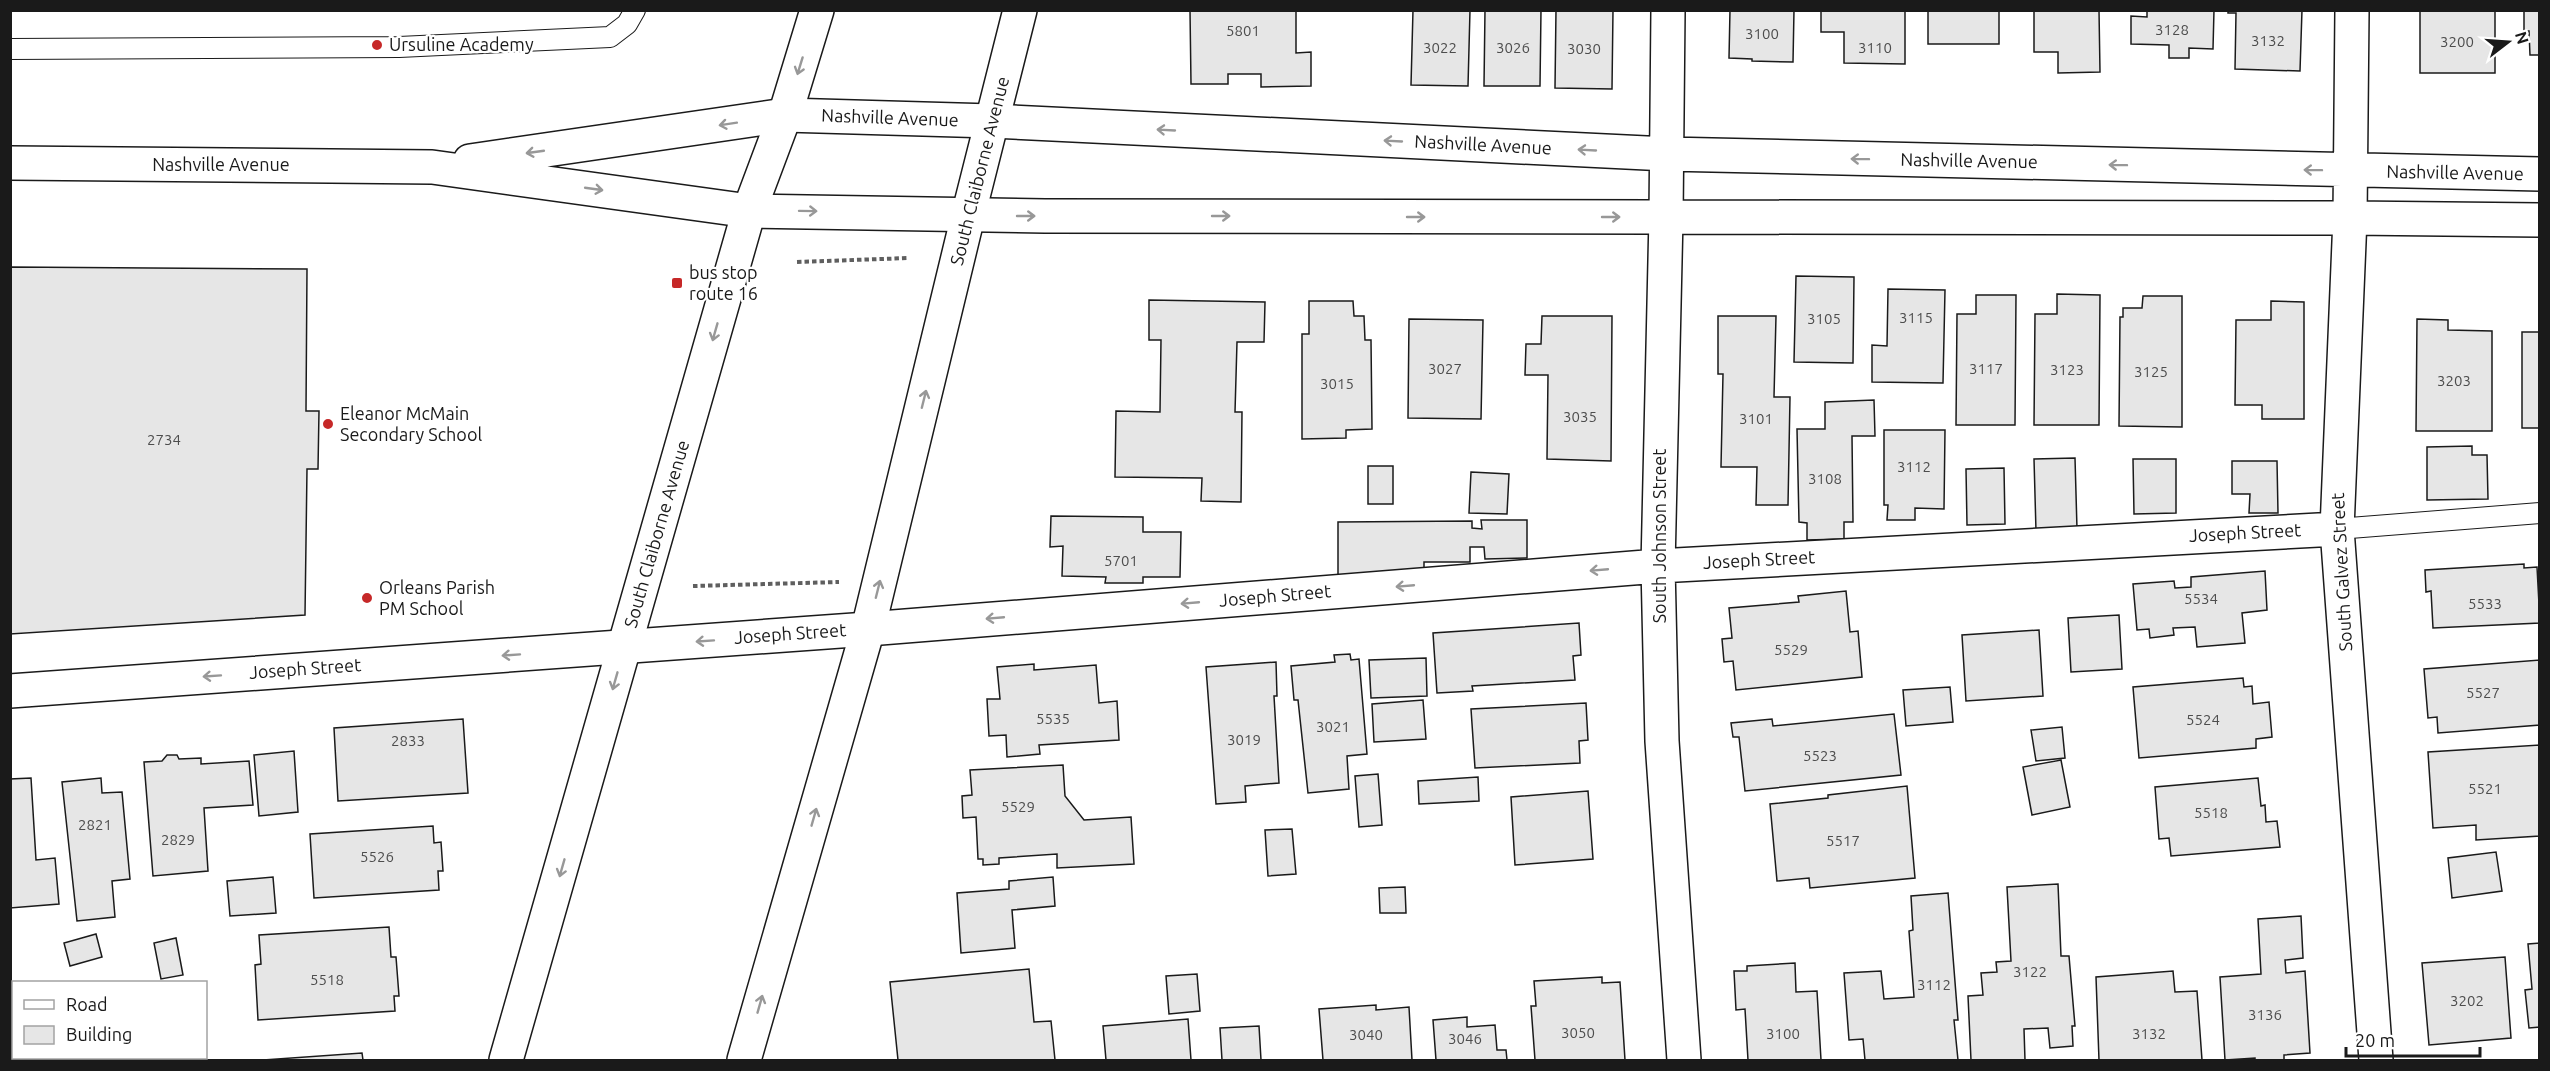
<svg xmlns="http://www.w3.org/2000/svg" width="2550" height="1071" font-family="Ubuntu,sans-serif">
<style>
.building{fill:#e6e6e6;stroke:#1a1a1a;stroke-width:1.5}
.lines{fill:none;stroke-linecap:round;stroke-linejoin:round}
.lane-casing{stroke:#1a1a1a;stroke-width:22}
.street-casing{stroke:#1a1a1a;stroke-width:36}
.primary-casing{stroke:#1a1a1a;stroke-width:36}
.path{stroke:#5f5f5f;stroke-width:4;stroke-dasharray:4.5 3;stroke-linecap:butt}
.lane{stroke:#fff;stroke-width:20}
.street{stroke:#fff;stroke-width:33}
.primary{stroke:#fff;stroke-width:33}
.oneway{stroke:#989898}
.poi-dot{fill:#c62828;stroke:#fff;stroke-width:2}
.labels{text-anchor:middle;stroke-width:4.5;stroke-linejoin:round;paint-order:stroke}
.number-label{font-size:15px;fill:#4d4d4d}
.poi-label{font-size:18px;fill:#1a1a1a;stroke:#fff;text-anchor:start}
.street-label{font-size:18px;fill:#1a1a1a;stroke:#fff}
</style>
<rect width="100%" height="100%" fill="#fff"/>
<path class="building" d="M1190,10H1296V53L1311,52V86L1261,87V74H1228V84H1191Z
M1413,10H1470L1468,86L1411,85Z
M1485,10H1541L1540,86H1484Z
M1556,10H1613L1612,89L1555,88Z
M1730,10H1794L1793,62L1752,61V59L1729,58Z
M1821,10H1905V64L1844,63V32H1821Z
M1928,10H1999V44H1928Z
M2034,10H2099L2100,72L2058,73V52H2034Z
M2214,10L2213,49L2189,48V58H2169V45L2131,44V16L2147,17V11L2138,10Z
M2228,10H2302L2300,71L2235,69L2236,13H2228Z
M2420,10H2495V73H2420Z
M2524,10H2540V55H2530L2529,31H2524Z
M10,267L307,269L306,411H319L318,469H307L305,615L10,634Z
M1796,276L1854,277L1853,363L1794,362Z
M1888,289L1945,290L1943,383L1872,382V345L1887,346Z
M2057,294L2100,295L2099,425H2034L2035,314H2057Z
M1976,295H2016L2015,425H1956L1957,314H1976Z
M2143,296H2182V427L2119,426L2120,317H2123V308H2142Z
M1149,300L1265,302L1264,342H1237L1235,412H1242L1241,502L1201,501L1202,478L1115,477L1116,411L1160,412L1161,340H1149Z
M1309,301H1353L1354,316H1364L1365,340H1371L1372,429L1346,430V438L1302,439V334H1309Z
M2271,301L2304,302V419H2262V405H2235L2236,320H2271Z
M1542,316H1612L1611,461L1547,459L1548,375H1525L1526,344H1541Z
M1718,316H1776L1774,397H1790L1788,505H1756L1757,467H1721L1723,374H1718Z
M1409,319L1483,320L1481,419L1408,418Z
M2417,319L2448,320V330L2492,331V431H2416Z
M2522,332H2540V428H2522Z
M1874,400L1875,436H1852L1853,522H1844V539L1807,540V523L1799,522L1797,429H1825V402Z
M1884,430H1945L1944,509L1915,508V520H1887L1888,505H1884Z
M2472,446V455H2487L2488,499L2427,500V447Z
M2075,458L2077,529L2036,531L2034,459Z
M2133,459H2176V513L2134,514Z
M2232,461H2277L2278,513H2249L2250,494H2232Z
M1368,466H1393V504H1368Z
M2004,468L2005,524L1967,525L1966,469Z
M1471,472L1509,474L1507,514L1469,513Z
M1051,516L1143,517V532H1181L1180,577H1143V583H1105L1106,577L1062,576L1063,546L1050,547Z
M1481,520H1527V558L1485,559L1484,547H1470V562H1424V573L1338,579V522L1472,521V528L1482,529Z
M2524,564V568L2537,567L2540,623L2433,628L2431,591L2426,592L2425,570Z
M2265,571L2267,610L2242,613L2245,643L2197,647L2195,627L2173,628L2174,635L2150,638L2149,629L2137,630L2133,584L2174,581L2175,588L2191,587V577Z
M1846,591L1850,632L1858,631L1862,677L1736,690L1733,661L1724,662L1722,639L1732,638L1729,608L1799,602L1798,596Z
M2119,615L2122,669L2071,672L2068,618Z
M1579,623L1581,655L1573,656L1575,680L1472,686L1473,691L1437,693L1433,633Z
M2039,630L2043,696L1966,701L1962,635Z
M1350,654L1351,660L1359,659L1367,754L1347,756L1349,789L1308,793L1298,700H1294L1291,666L1335,662L1334,655Z
M1426,658L1427,696L1371,698L1369,660Z
M2540,660V725L2438,733L2437,717L2428,718L2424,669Z
M1276,662L1277,696H1274L1279,783L1245,786L1246,802L1216,804L1206,667Z
M1034,664V670L1096,665L1099,703L1117,701L1119,740L1039,745L1040,754L1007,757L1006,735L989,736L987,699H1000L997,667Z
M2243,678L2244,687L2252,686L2253,704L2269,702L2272,737L2256,739V748L2139,758L2133,687Z
M1950,687L1953,722L1906,726L1903,690Z
M1423,700L1426,739L1374,742L1372,704Z
M1586,703L1588,740L1579,741L1580,763L1475,768L1471,709Z
M1894,714L1901,775L1745,791L1739,737H1733L1731,723L1772,719L1773,726Z
M463,719L468,793L338,801L334,728Z
M2062,727L2065,758L2036,761L2031,730Z
M2540,745V836L2476,840V825L2433,828L2428,752Z
M294,751L298,812L259,816L254,755Z
M167,755H177L179,759L201,758V764L249,761L253,805L204,808L208,871L153,876L144,762L162,761Z
M2061,760L2070,807L2032,815L2023,767Z
M1063,765L1065,796L1084,820L1131,817L1134,864L1057,868V854L999,858V864L983,865V859H978L976,817L963,818L962,796L972,795L970,770Z
M1378,774L1382,825L1359,827L1355,776Z
M1478,777L1479,801L1419,804L1418,781Z
M31,778L36,860L55,858L59,904L10,908V779Z
M101,778L102,793L122,792L130,879L112,881L115,917L77,921L62,782Z
M2258,778L2261,806L2265,805L2266,822L2277,821L2280,847L2171,856L2169,838L2159,839L2155,787Z
M1907,786L1915,878L1810,888L1809,878L1777,881L1770,804L1828,798V795Z
M1588,791L1593,859L1515,865L1511,797Z
M433,826L434,843L441,842L443,871H438L439,890L314,898L310,834Z
M1292,829L1296,874L1268,876L1265,830Z
M2496,852L2502,891L2452,898L2448,858Z
M273,877L276,913L230,916L227,881Z
M1053,877L1055,906L1012,910L1015,948L961,953L957,893L1009,889V881Z
M2058,884L2061,956H2069L2075,1026H2072L2073,1046L2050,1048L2048,1028L2024,1029L2025,1060H1971L1968,996L1983,995L1981,973L1997,972L1996,962L2011,961L2007,887Z
M1405,887L1406,913H1380L1379,888Z
M1948,893L1958,1020H1954L1958,1060H1865L1863,1039L1849,1040L1844,973L1881,971L1884,999L1914,997L1909,931L1913,930L1911,896Z
M2301,916L2303,958L2285,960L2286,973L2305,971L2310,1053L2284,1055V1060H2255V1058L2225,1060L2220,977L2261,974L2258,919Z
M389,927L391,957H396L399,996H394L395,1011L258,1020L255,965L261,964L259,935Z
M96,934L102,957L70,966L64,943Z
M176,938L183,975L161,979L154,943Z
M2540,943V1027L2529,1028L2525,990L2532,989L2528,944Z
M2505,957L2511,1038L2429,1045L2422,963Z
M1795,963L1796,992L1817,991L1821,1060H1826H1748L1745,1009L1736,1010L1734,971H1747V966Z
M1029,969L1034,1022L1051,1021L1055,1060H898L890,982Z
M2173,971L2175,992L2197,991L2202,1060H2099L2096,977Z
M1197,974L1200,1011L1169,1014L1166,976Z
M1602,977V983L1620,982L1625,1060H1535L1531,1006H1536L1534,981Z
M1376,1005V1010L1409,1007L1412,1060H1323L1319,1009Z
M1467,1017V1027L1495,1025L1497,1050H1506L1507,1060H1436L1433,1020Z
M1188,1019L1191,1060H1106L1103,1026Z
M1259,1026L1261,1060H1222L1220,1028Z
M362,1053L363,1060H263Z"/>
<g class="lines">
<g class="lane-casing">
<path id="lane" d="M10,49L399,47L610,37L627,24L635,10
M2337,529L2540,513"/>
</g>
<g class="street-casing">
<path id="street" d="M1668,10L1666,217L1658,566L1662,741L1684,1060
M2352,10L2350,218L2337,529L2376,1060
M470,161L785,115L992,121L1667,154L2540,174
M10,163L432,167L749,211L1045,216L2350,218L2540,220
M10,691L868,629L1658,566L2337,529"/>
</g>
<g class="primary-casing">
<path id="primary" d="M506,1060L749,211L785,115L817,10
M744,1060L868,629L968,216L1020,10"/>
</g>
<path class="path" d="M797,262L909,258
M693,586L839,582"/>
<use href="#lane" class="lane"/>
<use href="#street" class="street"/>
<use href="#primary" class="primary"/>
</g>
<defs><path id="oneway-shaft" d="M-6 0H5M1.5-3L5.5 0L1.5 3" fill="none" stroke-width="1.6" stroke-linecap="round" stroke-linejoin="round" transform="scale(1.5)"/></defs>
<g class="oneway">
<use href="#oneway-shaft" transform="translate(800 66) rotate(107)"/>
<use href="#oneway-shaft" transform="translate(728 124) rotate(171)"/>
<use href="#oneway-shaft" transform="translate(1166 130) rotate(-177)"/>
<use href="#oneway-shaft" transform="translate(1393 141) rotate(-177)"/>
<use href="#oneway-shaft" transform="translate(1587 150) rotate(-177)"/>
<use href="#oneway-shaft" transform="translate(535 152) rotate(172)"/>
<use href="#oneway-shaft" transform="translate(1860 159) rotate(-179)"/>
<use href="#oneway-shaft" transform="translate(2118 165) rotate(-179)"/>
<use href="#oneway-shaft" transform="translate(2313 170) rotate(-179)"/>
<use href="#oneway-shaft" transform="translate(594 189) rotate(8)"/>
<use href="#oneway-shaft" transform="translate(808 211) rotate(1)"/>
<use href="#oneway-shaft" transform="translate(1026 216)"/>
<use href="#oneway-shaft" transform="translate(1221 216)"/>
<use href="#oneway-shaft" transform="translate(1416 217)"/>
<use href="#oneway-shaft" transform="translate(1611 217)"/>
<use href="#oneway-shaft" transform="translate(715 332) rotate(106)"/>
<use href="#oneway-shaft" transform="translate(924 399) rotate(-76)"/>
<use href="#oneway-shaft" transform="translate(1599 570) rotate(175)"/>
<use href="#oneway-shaft" transform="translate(1405 586) rotate(175)"/>
<use href="#oneway-shaft" transform="translate(878 589) rotate(-76)"/>
<use href="#oneway-shaft" transform="translate(1190 603) rotate(175)"/>
<use href="#oneway-shaft" transform="translate(995 618) rotate(175)"/>
<use href="#oneway-shaft" transform="translate(705 641) rotate(176)"/>
<use href="#oneway-shaft" transform="translate(511 655) rotate(176)"/>
<use href="#oneway-shaft" transform="translate(212 676) rotate(176)"/>
<use href="#oneway-shaft" transform="translate(615 681) rotate(106)"/>
<use href="#oneway-shaft" transform="translate(814 817) rotate(-74)"/>
<use href="#oneway-shaft" transform="translate(562 868) rotate(106)"/>
<use href="#oneway-shaft" transform="translate(760 1004) rotate(-74)"/>
</g>
<g class="poi-dot">
<circle cx="377" cy="45" r="6"/>
<rect x="671" y="277" width="12" height="12" rx="3"/>
<circle cx="328" cy="424" r="6"/>
<circle cx="367" cy="598" r="6"/>
</g>
<g class="labels">
<g class="number-label">
<text x="2172" y="35">3128</text>
<text x="1243" y="36">5801</text>
<text x="1762" y="39">3100</text>
<text x="2268" y="46">3132</text>
<text x="2457" y="47">3200</text>
<text x="1440" y="53">3022</text>
<text x="1513" y="53">3026</text>
<text x="1875" y="53">3110</text>
<text x="1584" y="54">3030</text>
<text x="1916" y="323">3115</text>
<text x="1824" y="324">3105</text>
<text x="1445" y="374">3027</text>
<text x="1986" y="374">3117</text>
<text x="2067" y="375">3123</text>
<text x="2151" y="377">3125</text>
<text x="2454" y="386">3203</text>
<text x="1337" y="389">3015</text>
<text x="1580" y="422">3035</text>
<text x="1756" y="424">3101</text>
<text x="164" y="445">2734</text>
<text x="1914" y="472">3112</text>
<text x="1825" y="484">3108</text>
<text x="1121" y="566">5701</text>
<text x="2201" y="604">5534</text>
<text x="2485" y="609">5533</text>
<text x="1791" y="655">5529</text>
<text x="2483" y="698">5527</text>
<text x="1053" y="724">5535</text>
<text x="2203" y="725">5524</text>
<text x="1333" y="732">3021</text>
<text x="1244" y="745">3019</text>
<text x="408" y="746">2833</text>
<text x="1820" y="761">5523</text>
<text x="2485" y="794">5521</text>
<text x="1018" y="812">5529</text>
<text x="2211" y="818">5518</text>
<text x="95" y="830">2821</text>
<text x="178" y="845">2829</text>
<text x="1843" y="846">5517</text>
<text x="377" y="862">5526</text>
<text x="2030" y="977">3122</text>
<text x="327" y="985">5518</text>
<text x="1934" y="990">3112</text>
<text x="2467" y="1006">3202</text>
<text x="2265" y="1020">3136</text>
<text x="1578" y="1038">3050</text>
<text x="1783" y="1039">3100</text>
<text x="2149" y="1039">3132</text>
<text x="1366" y="1040">3040</text>
<text x="1465" y="1044">3046</text>
</g>
<g class="poi-label">
<text x="389" y="51">Ursuline Academy</text>
<text x="689" y="279">bus stop<tspan x="689" dy="21">route 16</tspan></text>
<text x="340" y="420">Eleanor McMain<tspan x="340" dy="21">Secondary School</tspan></text>
<text x="379" y="594">Orleans Parish<tspan x="379" dy="21">PM School</tspan></text>
</g>
<g class="street-label">
<text transform="translate(890 118) rotate(2)" y="6">Nashville Avenue</text>
<text transform="translate(1483 145) rotate(3)" y="6">Nashville Avenue</text>
<text transform="translate(1969 161) rotate(1)" y="6">Nashville Avenue</text>
<text x="221" y="171">Nashville Avenue</text>
<text transform="translate(980 171) rotate(-76)" y="6">South Claiborne Avenue</text>
<text transform="translate(2455 173) rotate(1)" y="6">Nashville Avenue</text>
<text transform="translate(2245 533) rotate(-3)" y="6">Joseph Street</text>
<text transform="translate(657 534) rotate(-74)" y="6">South Claiborne Avenue</text>
<text transform="translate(1660 536) rotate(-90)" y="6">South Johnson Street</text>
<text transform="translate(1759 560) rotate(-3)" y="6">Joseph Street</text>
<text transform="translate(2342 572) rotate(-93)" y="6">South Galvez Street</text>
<text transform="translate(1275 596) rotate(-5)" y="6">Joseph Street</text>
<text transform="translate(790 634) rotate(-4)" y="6">Joseph Street</text>
<text transform="translate(305 669) rotate(-4)" y="6">Joseph Street</text>
</g>
</g>
<rect width="2550" height="1071" fill="none" stroke="#1a1a1a" stroke-width="24"/>
<rect x="12" y="981" width="195" height="78" fill="#ffffff" stroke="#a3a3a3" stroke-width="1.5"/>
<rect x="24" y="1000" width="30" height="9" fill="#ffffff" stroke="#a3a3a3" stroke-width="1.5"/>
<text x="66" y="1011" font-size="18" fill="#1a1a1a">Road</text>
<rect x="24" y="1026" width="30" height="18" fill="#e6e6e6" stroke="#a3a3a3" stroke-width="1.5"/>
<text x="66" y="1041" font-size="18" fill="#1a1a1a">Building</text>
<g transform="translate(2508 42) rotate(73)" stroke="#ffffff" stroke-width="4.5" paint-order="stroke">
<path d="M0-4.5L10 22L0 15L-10 22Z" fill="#1a1a1a"/>
<text y="-9" font-size="16" font-weight="bold" text-anchor="middle" fill="#1a1a1a">N</text>
</g>
<path d="M2346 1047v9h134v-9" fill="none" stroke="#1a1a1a" stroke-width="3"/>
<text x="2355" y="1047" font-size="18" fill="#1a1a1a" stroke="#ffffff" stroke-width="4.5" paint-order="stroke">20 m</text>
</svg>
